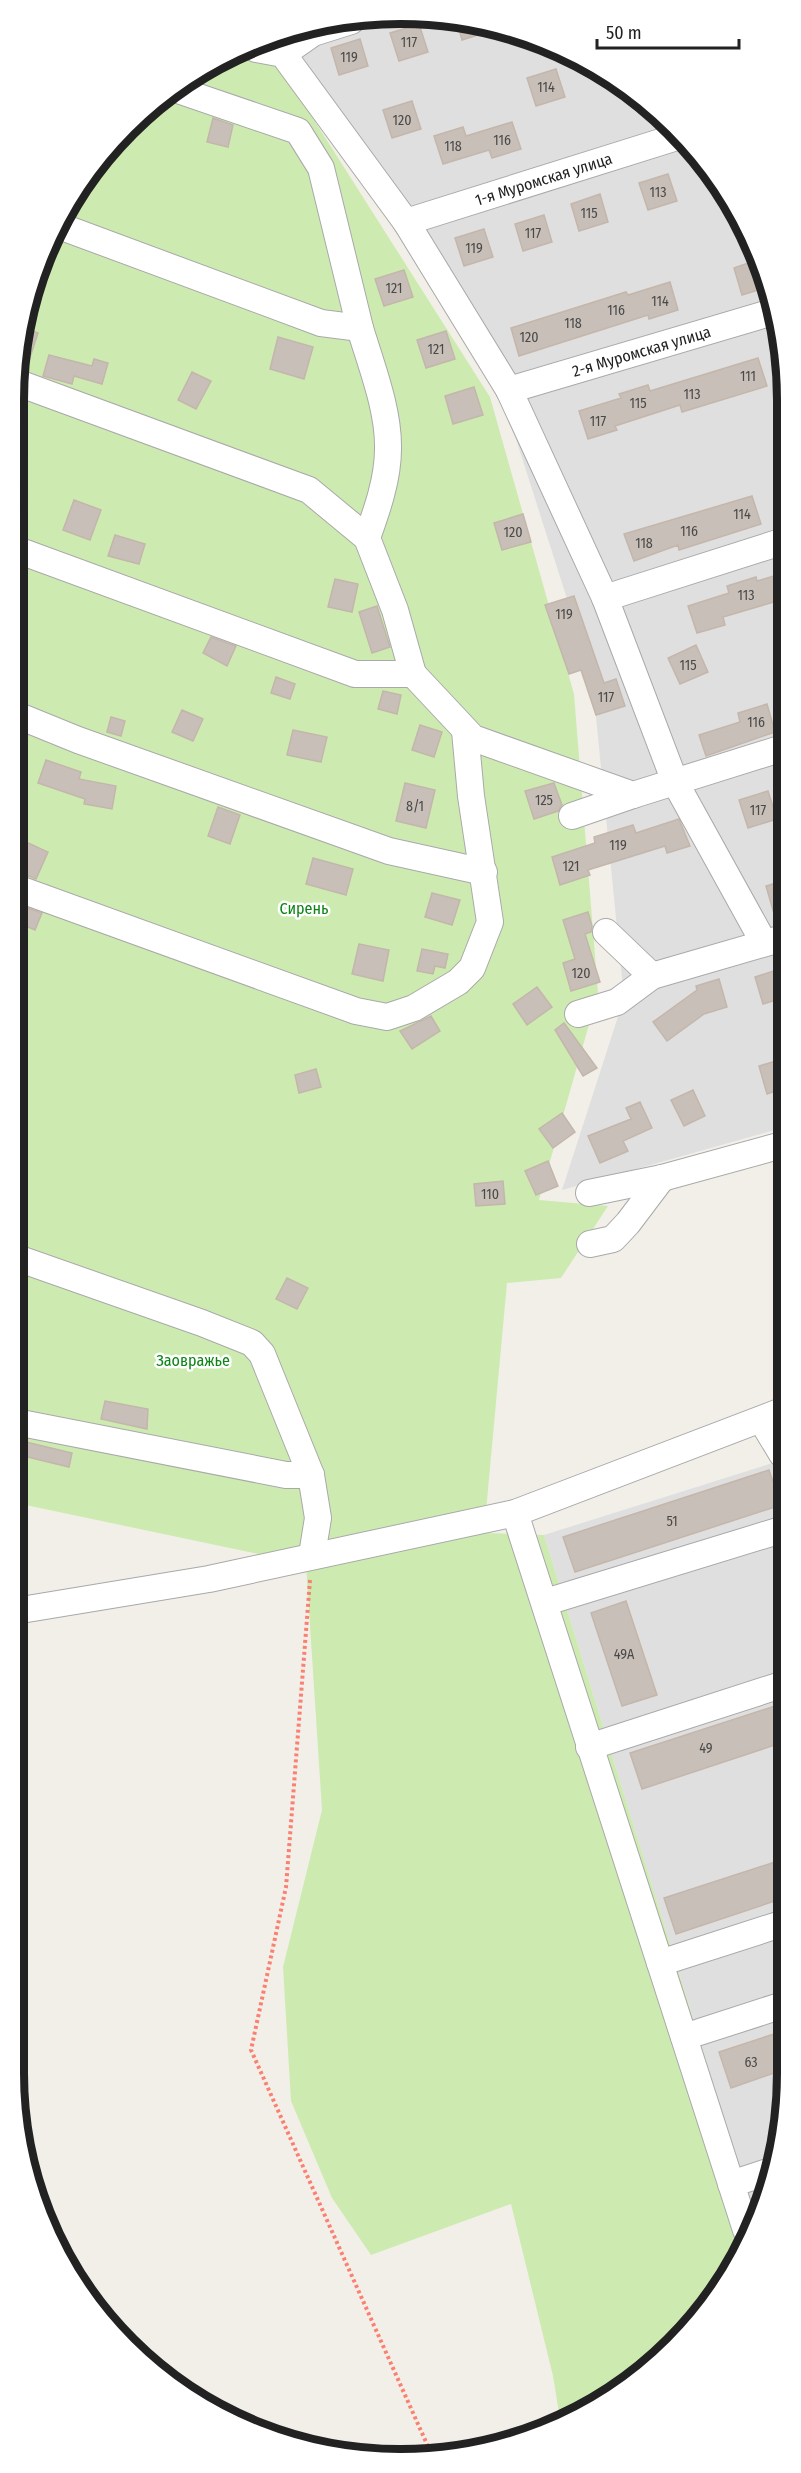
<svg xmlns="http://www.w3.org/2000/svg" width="801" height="2473" font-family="'Fira Sans Condensed',sans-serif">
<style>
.residential{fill:#e0dfdf}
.grass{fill:#cdebb0}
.building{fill:#c7bfb8;stroke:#c4b6ab;stroke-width:1.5}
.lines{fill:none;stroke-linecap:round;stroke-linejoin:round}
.minor-casing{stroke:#a9a9a9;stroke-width:28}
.path{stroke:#fa8072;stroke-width:4;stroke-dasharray:3 3;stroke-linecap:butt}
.minor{stroke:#fff;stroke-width:26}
.labels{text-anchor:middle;stroke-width:5;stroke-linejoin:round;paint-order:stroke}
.number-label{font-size:14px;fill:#4b4948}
.street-label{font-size:16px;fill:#222;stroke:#fff}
.park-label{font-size:16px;fill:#0c8416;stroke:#fff}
.rim{fill:none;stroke:#222;stroke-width:8}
</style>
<rect width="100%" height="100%" fill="#f2efe9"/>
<path class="residential" d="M325,21H476L594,65L691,145L748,230L784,350L782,1128L562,1190L624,998L592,677L501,392L280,57L259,48Z
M782,1460L780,2148L753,2213L544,1535Z"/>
<path class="grass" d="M246,54L279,65L490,397L574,694L598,993L539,1200L608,1206L561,1278L507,1283L484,1533L544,1535L753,2213L722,2287L616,2394L560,2419L553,2376L511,2204L371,2255L332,2198L291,2101L283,1967L322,1810L306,1564L16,1503L21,325L79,185L186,79Z"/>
<path class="building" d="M457,21H476L497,29L462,40Z
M419,24L428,52L399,61L390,33Z
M360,39L368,66L339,75L331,48Z
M556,69L565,97L536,106L527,78Z
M412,101L421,129L392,138L383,110Z
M213,118L233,125L228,147L207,142Z
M512,122L521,149L492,158L489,150L443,164L434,136L463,127L466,136Z
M668,174L677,201L648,210L639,183Z
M600,194L608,222L579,231L571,204Z
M544,215L552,242L523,251L515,224Z
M484,229L493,257L464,266L455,238Z
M757,260L765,288L742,295L734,268Z
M404,270L413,297L384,306L375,279Z
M670,282L678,310L649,319L648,315L519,356L511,328L626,292L628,295Z
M21,327L38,333L26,370L21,369Z
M446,331L455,359L426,368L417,340Z
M278,337L313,347L304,379L270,369Z
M49,355L92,366L94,359L108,363L102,384L74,376L72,384L43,376Z
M758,358L767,386L682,412L680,405L615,426L617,430L588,439L579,411L621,398L619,394L648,385L650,391Z
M192,372L211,381L196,409L178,400Z
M474,387L483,415L453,424L445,396Z
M752,496L761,524L679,550L678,545L634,561L624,534Z
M74,500L101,510L90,540L63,530Z
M523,514L531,542L502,550L494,523Z
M115,535L145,544L139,564L108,556Z
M784,573V599L723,617L725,625L697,633L688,606L729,593L727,586L756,577L757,581Z
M335,579L358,584L352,612L328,607Z
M574,596L604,683L616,679L625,706L596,715L581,670L569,674L545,605Z
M377,606L390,647L372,653L359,612Z
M211,637L236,646L227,666L203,653Z
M696,645L708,672L680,684L668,658Z
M276,677L295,684L290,699L271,693Z
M383,691L401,695L397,714L378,709Z
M767,704L775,732L706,756L699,735L740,722L738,713Z
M182,710L203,719L193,741L172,732Z
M111,717L125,721L121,736L107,732Z
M420,725L442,732L434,757L412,750Z
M293,730L327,737L321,762L287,755Z
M46,760L81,772L79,779L116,786L112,809L84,804L85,799L38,783Z
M405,783L435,790L426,828L396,821Z
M554,783L562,805L558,811L534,819L525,791Z
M768,791L777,819L748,828L739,800Z
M218,807L240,815L230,844L208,836Z
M679,819L690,846L667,853L665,846L588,870L590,875L560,885L552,857L595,843L594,837L633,825L636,833Z
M26,842L48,852L36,879L19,872V859Z
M313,858L353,869L346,895L306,884Z
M783,881V923L777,924L766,886Z
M432,893L460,900L452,925L425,917Z
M19,905L42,913L35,930L18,923Z
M588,912L592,926L591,932L585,934L600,982L571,991L563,963L575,959L563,920Z
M359,944L389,950L383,981L352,974Z
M422,949L448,954L445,968L435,966L433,974L417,971Z
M783,968V998L763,1004L755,977Z
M719,979L727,1007L704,1014L667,1041L653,1022L697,990L696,986Z
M537,987L552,1007L527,1025L513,1004Z
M431,1016L440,1031L412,1049L400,1031Z
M564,1023L597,1068L583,1076L555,1030Z
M783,1059L782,1089L767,1094L759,1066Z
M316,1069L321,1087L299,1093L295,1075Z
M693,1090L705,1116L684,1126L671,1100Z
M640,1102L652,1128L623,1141L628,1151L600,1163L588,1136L631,1119L626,1108Z
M562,1113L575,1132L553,1148L539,1129Z
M548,1161L558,1186L536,1195L525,1171Z
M503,1181L505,1204L476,1206L474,1184Z
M287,1278L308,1288L297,1309L276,1299Z
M105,1401L148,1409L147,1429L101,1419Z
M22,1441L72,1453L69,1467L19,1455Z
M769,1470L781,1505L575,1572L563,1537Z
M626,1601L657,1695L622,1706L591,1613Z
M781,1704V1743L642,1789L630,1753Z
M781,1860V1899L676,1934L664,1898Z
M780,2032V2071L731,2088L719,2052Z"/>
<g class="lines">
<g class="minor-casing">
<g id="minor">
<path d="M256,49L283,54L406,222L509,390L605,598L675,782L764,943"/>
<path d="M283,54L313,33L351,21"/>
<path d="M175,89L298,131L321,168L360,328"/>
<path id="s1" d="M406,222L680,136"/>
<path d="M62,227L321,323L360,328C371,365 389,410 388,449C388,479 377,510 367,538"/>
<path d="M21,384L309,490L367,538L395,610L413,674"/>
<path id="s2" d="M509,390L773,312"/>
<path d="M20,551L355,674H413L473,738L633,795L783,748"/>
<path d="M605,598L784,541"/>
<path d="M19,716L78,740L389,851L484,872"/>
<path d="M572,816L633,795"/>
<path d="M19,889L356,1011L387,1017L414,1008L458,982L472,968L490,922L471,796L465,731"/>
<path d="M606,932L652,976"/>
<path d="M578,1014L617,1002L652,976L783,938"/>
<path d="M589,1193L662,1178L782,1145"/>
<path d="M590,1244L613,1239L628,1223L662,1178"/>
<path d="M17,1258L202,1323L252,1343L262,1354L311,1475L318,1518L312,1555"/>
<path d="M762,1421L782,1454"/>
<path d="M16,1422L286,1475H311"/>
<path d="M515,1513L746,2230"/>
<path d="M546,1602L781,1530"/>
<path d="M15,1611L209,1579L515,1513L782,1411"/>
<path d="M589,1747L781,1685"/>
<path d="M660,1963L781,1924"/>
<path d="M684,2037L780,2006"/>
<path d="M731,2184L771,2171"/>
</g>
</g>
<path class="path" d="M310,1580L286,1887L251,2050L430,2451"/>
<use href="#minor" class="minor"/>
</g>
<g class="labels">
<g class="number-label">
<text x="409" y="47">117</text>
<text x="349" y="62">119</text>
<text x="546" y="92">114</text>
<text x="402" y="125">120</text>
<text x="502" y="145">116</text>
<text x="453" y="151">118</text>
<text x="658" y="197">113</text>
<text x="589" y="218">115</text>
<text x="533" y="238">117</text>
<text x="474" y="253">119</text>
<text x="394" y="293">121</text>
<text x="660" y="306">114</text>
<text x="616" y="315">116</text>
<text x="573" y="328">118</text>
<text x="529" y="342">120</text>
<text x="436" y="354">121</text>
<text x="748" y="381">111</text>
<text x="692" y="399">113</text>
<text x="638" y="408">115</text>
<text x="598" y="426">117</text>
<text x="742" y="519">114</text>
<text x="689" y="536">116</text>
<text x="513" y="537">120</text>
<text x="644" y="548">118</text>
<text x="746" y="600">113</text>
<text x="564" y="619">119</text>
<text x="688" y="670">115</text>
<text x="606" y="702">117</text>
<text x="756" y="727">116</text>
<text x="544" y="805">125</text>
<text x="415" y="811">8/1</text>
<text x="758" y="815">117</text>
<text x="618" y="850">119</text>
<text x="571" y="871">121</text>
<text x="581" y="978">120</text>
<text x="490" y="1199">110</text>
<text x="672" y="1526">51</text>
<text x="624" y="1659">49А</text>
<text x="706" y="1753">49</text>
<text x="751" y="2067">63</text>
</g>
<g class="street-label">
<text dy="6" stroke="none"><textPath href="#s1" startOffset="144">1-я Муромская улица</textPath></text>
<text dy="6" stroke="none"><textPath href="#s2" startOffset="138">2-я Муромская улица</textPath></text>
</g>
<g class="park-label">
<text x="304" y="914">Сирень</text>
<text x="193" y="1366">Заовражье</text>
</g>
</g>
<path d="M0 0H801V2473H0ZM400 24H401A376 376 0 0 1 777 400V2073A376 376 0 0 1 401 2449H400A376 376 0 0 1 24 2073V400A376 376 0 0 1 400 24Z" fill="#fff" fill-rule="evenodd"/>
<path class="rim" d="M400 24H401A376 376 0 0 1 777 400V2073A376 376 0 0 1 401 2449H400A376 376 0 0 1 24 2073V400A376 376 0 0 1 400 24Z"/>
<path d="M597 39v9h142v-9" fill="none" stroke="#222222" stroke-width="3"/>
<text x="606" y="39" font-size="18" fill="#222222" stroke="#ffffff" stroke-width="4.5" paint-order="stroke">50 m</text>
</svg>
